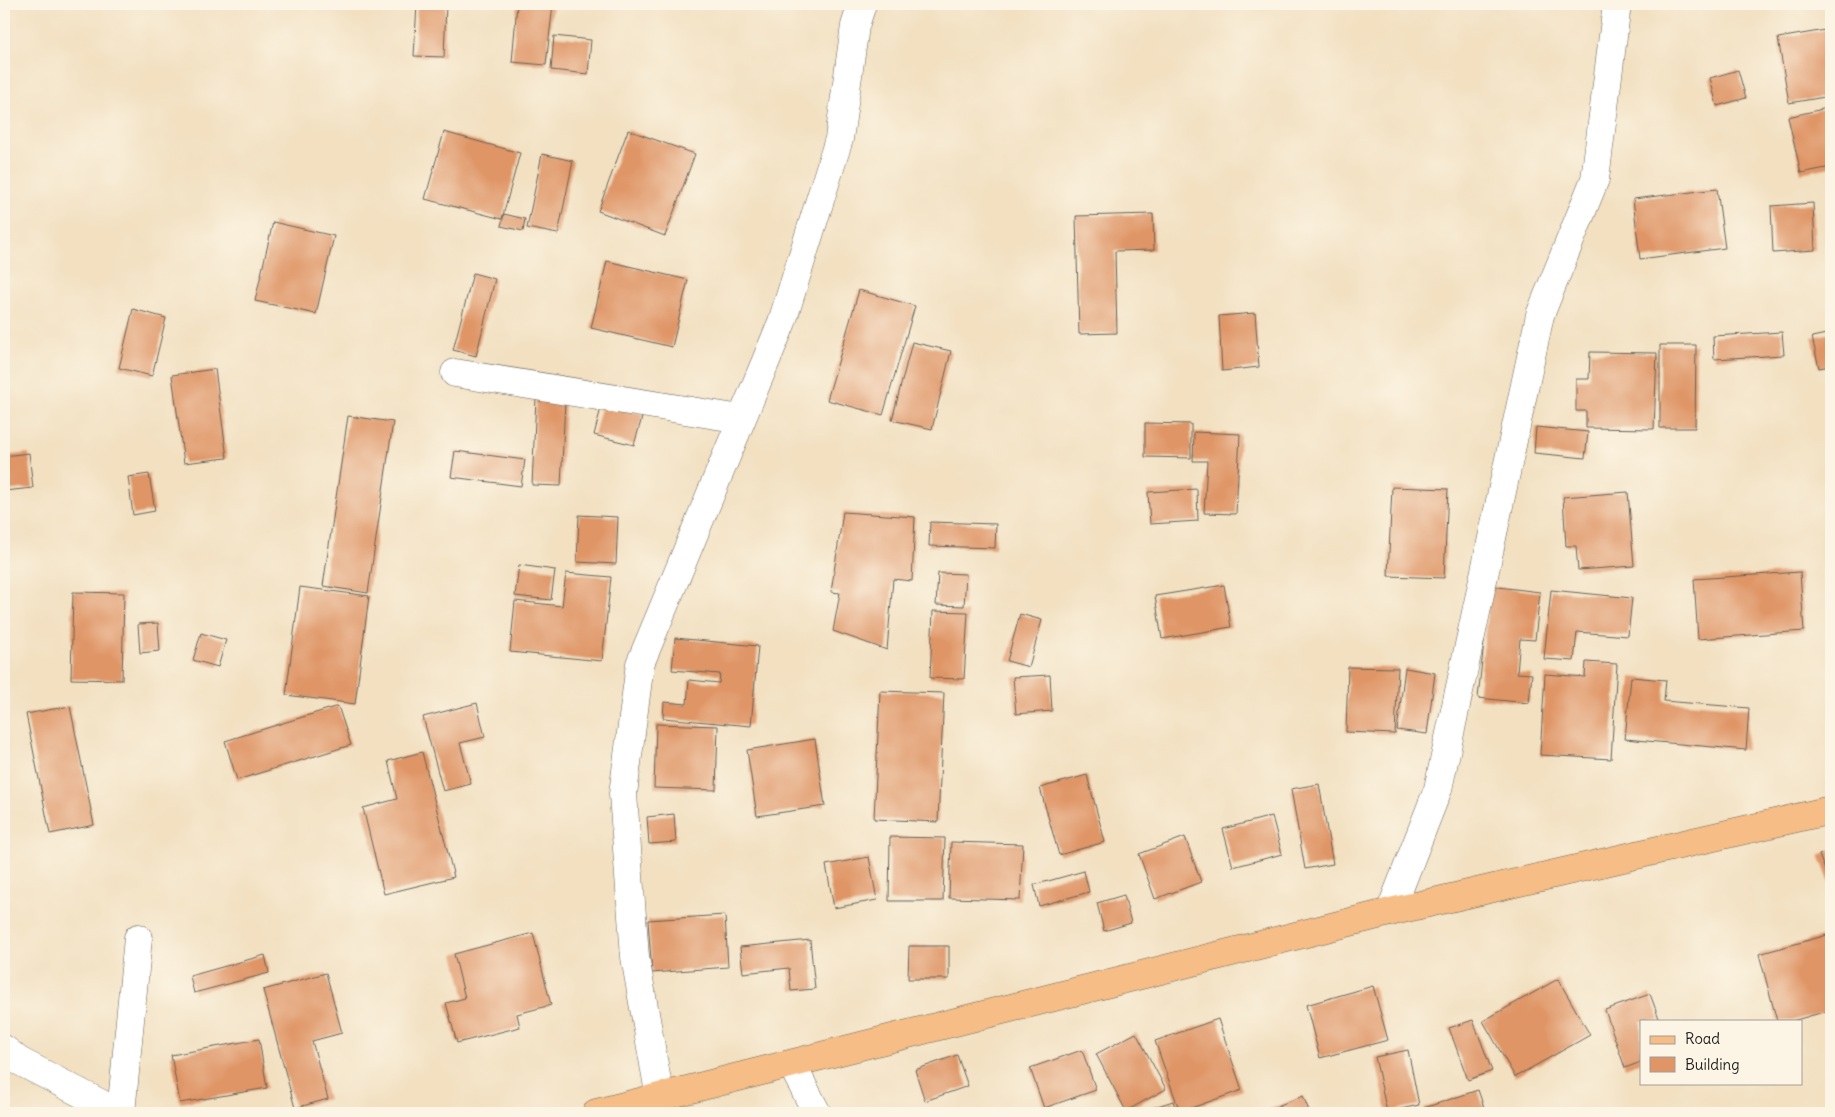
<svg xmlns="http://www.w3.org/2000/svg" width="1835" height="1117" font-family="Delius,sans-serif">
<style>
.building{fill:#df9566}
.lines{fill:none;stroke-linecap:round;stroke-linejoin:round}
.minor-casing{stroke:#676156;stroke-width:29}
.major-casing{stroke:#676156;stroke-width:29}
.minor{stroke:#fff;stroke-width:28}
.major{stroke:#f6be86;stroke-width:28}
</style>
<rect width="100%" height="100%" fill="#fcf5e5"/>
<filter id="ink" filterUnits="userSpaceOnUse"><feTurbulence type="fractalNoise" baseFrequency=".02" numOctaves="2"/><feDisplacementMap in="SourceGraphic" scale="10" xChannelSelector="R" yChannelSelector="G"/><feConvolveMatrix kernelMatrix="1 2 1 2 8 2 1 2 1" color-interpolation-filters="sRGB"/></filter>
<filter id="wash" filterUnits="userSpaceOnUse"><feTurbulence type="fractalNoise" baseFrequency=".0096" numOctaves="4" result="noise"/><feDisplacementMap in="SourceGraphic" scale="20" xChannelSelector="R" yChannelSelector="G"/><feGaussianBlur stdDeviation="1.12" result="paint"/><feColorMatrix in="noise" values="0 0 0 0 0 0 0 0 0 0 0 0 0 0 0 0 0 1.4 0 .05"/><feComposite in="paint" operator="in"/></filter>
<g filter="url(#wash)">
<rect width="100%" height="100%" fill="#f2e0c1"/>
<g id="blocks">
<path class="building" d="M417,4H446L444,57L414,56Z
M517,4H553L546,65L512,62Z
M1831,29V96L1789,103L1778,38Z
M554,36L591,40L588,74L551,70Z
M1738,70L1746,98L1717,106L1710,78Z
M1831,107V167L1801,173L1788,117Z
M628,130L695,154L665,236L598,211Z
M444,132L520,153L502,219L425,199Z
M542,154L573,161L558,234L527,228Z
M1717,189L1725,248L1640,259L1633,199Z
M1813,203L1815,250L1773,253L1771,206Z
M504,214L525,219L523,231L501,226Z
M1153,214L1154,250L1115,251L1117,333L1079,334L1076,216Z
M273,222L334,236L316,314L255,301Z
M607,261L688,280L672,347L591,328Z
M473,273L495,279L476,356L453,350Z
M859,290L915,306L883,415L827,400Z
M133,309L166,318L152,376L119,368Z
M1255,313L1259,367L1222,371L1219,316Z
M1782,332L1784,355L1714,359L1713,336Z
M1831,333V366L1819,368L1812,337Z
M912,342L951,351L932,429L892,420Z
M1660,345H1696L1695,428H1660Z
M1590,352L1657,353L1654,429L1586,428V411H1576V379H1589Z
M215,369L227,458L184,463L172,375Z
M536,398L565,400L561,486L532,485Z
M602,404L643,414L634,445L594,435Z
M348,416L393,422L368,593L323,586Z
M1145,423L1191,424V458L1145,457Z
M1536,427L1588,432L1585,458L1534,453Z
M1194,432L1240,434L1236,514L1204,513L1207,461H1193Z
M455,451L525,460L521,486L451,477Z
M29,453L33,488L4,491V456Z
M149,474L155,511L133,515L128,477Z
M1392,487L1448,489L1444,578L1388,576Z
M1197,489L1198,521L1150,524L1148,492Z
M1628,492L1634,566L1578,570L1576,546H1566L1563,497Z
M843,512L915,517L912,581L893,579L887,650L833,631L840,593L831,592Z
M579,515L618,517L616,564L577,562Z
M930,522L996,524L995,548L929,546Z
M519,565L555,570L551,600L515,596Z
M1800,572L1804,631L1698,639L1694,579Z
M566,573L611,577L602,661L510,652L515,601L562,606Z
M938,573L966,574L964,606L936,605Z
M1224,585L1231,627L1162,639L1155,596Z
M1490,586L1540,592L1535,640L1520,639L1517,673L1532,674L1529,703L1478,698Z
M300,587L369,596L355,704L286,695Z
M1551,590L1632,598L1628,636L1577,632L1574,661L1544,659Z
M73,592L124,593L122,680L71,679Z
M933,611L968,612L964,679L930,678Z
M1020,614L1042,620L1029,667L1007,661Z
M158,623L160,651L140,653L138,624Z
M201,633L226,640L218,667L193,660Z
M675,638L758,646L751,726L663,718L664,702L687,704L689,680L719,683L720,674L672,670Z
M1586,662L1617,664L1611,759L1540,755L1545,674L1585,677Z
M1348,667L1398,668L1395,734L1346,732Z
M1405,668L1435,673L1427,734L1397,730Z
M1050,675L1052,711L1016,714L1013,677Z
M1631,677L1666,680L1664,701L1749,708L1746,750L1625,739Z
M880,691L944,693L938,822L874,819Z
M477,703L485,737L460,743L471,784L443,791L423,717Z
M70,706L94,825L50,834L26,714Z
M338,706L351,745L237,780L225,741Z
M656,724L718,726L716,790L654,788Z
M815,739L825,806L757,816L747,750Z
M422,752L454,877L384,894L363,808L397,799L388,761Z
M1087,775L1105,842L1059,855L1040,788Z
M1319,784L1333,864L1305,869L1291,789Z
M674,814L676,842L649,844L647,817Z
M1272,816L1282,854L1233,867L1223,829Z
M890,837L945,838L943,901H889Z
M1185,837L1201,882L1155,899L1139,854Z
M951,842L1023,844L1020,900L949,898Z
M1831,850V886L1819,855Z
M869,857L877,900L834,908L826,865Z
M1084,871L1089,892L1039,906L1034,885Z
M1124,895L1131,923L1104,931L1097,903Z
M725,915L728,967L652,973L648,920Z
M533,933L551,1005L517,1014L520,1027L457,1043L446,1003L465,998L454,954Z
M1831,934V1010L1792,1021H1777L1759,954Z
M810,940L815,989L791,991L789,968L743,973L740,947Z
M909,946H949V979H908Z
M265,955L269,973L194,993L190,976Z
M326,973L342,1033L312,1041L328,1099L295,1108L263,990Z
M1558,979L1590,1035L1515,1077L1483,1021Z
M1373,986L1388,1040L1320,1058L1306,1005Z
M1650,994L1660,1021H1641V1062L1625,1068L1605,1010Z
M1218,1019L1242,1090L1180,1112L1155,1041Z
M1473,1020L1492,1071L1468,1080L1449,1028Z
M1136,1033L1166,1089L1126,1111L1096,1054Z
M259,1039L267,1088L180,1103L171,1055Z
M1082,1050L1096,1090L1044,1108L1030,1068Z
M1408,1050L1419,1105L1387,1112L1375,1057Z
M957,1055L968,1086L925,1101L915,1070Z
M1478,1090L1486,1113H1426L1424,1108Z
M1303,1096L1310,1113H1259Z
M1173,1101L1177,1113H1136Z"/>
</g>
</g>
<g filter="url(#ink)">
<use href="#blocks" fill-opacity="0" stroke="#676156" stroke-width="1"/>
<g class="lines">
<g class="minor-casing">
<path id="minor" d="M455,373L741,419
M1390,912L1438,789L1540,315L1595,179L1617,4
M4,1049L19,1061L119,1113
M792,1065L817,1113
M660,1098L635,957L623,794L640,664L782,322L839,139L855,26L862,4
M121,1113L138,938"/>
</g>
<g class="major-casing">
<path id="major" d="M596,1113L1390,912L1831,810"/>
</g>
<use href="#minor" class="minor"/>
<use href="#major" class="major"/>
</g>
</g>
<rect width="1835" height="1117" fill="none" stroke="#fcf5e5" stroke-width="20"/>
<rect x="1640" y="1020" width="162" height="65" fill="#fcf5e5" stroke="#a29e95"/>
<rect x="1650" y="1036" width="25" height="8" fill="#f6be86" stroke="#a29e95"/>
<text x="1685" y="1044" font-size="15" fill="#1c1c1c">Road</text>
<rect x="1650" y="1057" width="25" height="15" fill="#df9566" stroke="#a29e95"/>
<text x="1685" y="1070" font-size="15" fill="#1c1c1c">Building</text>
</svg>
